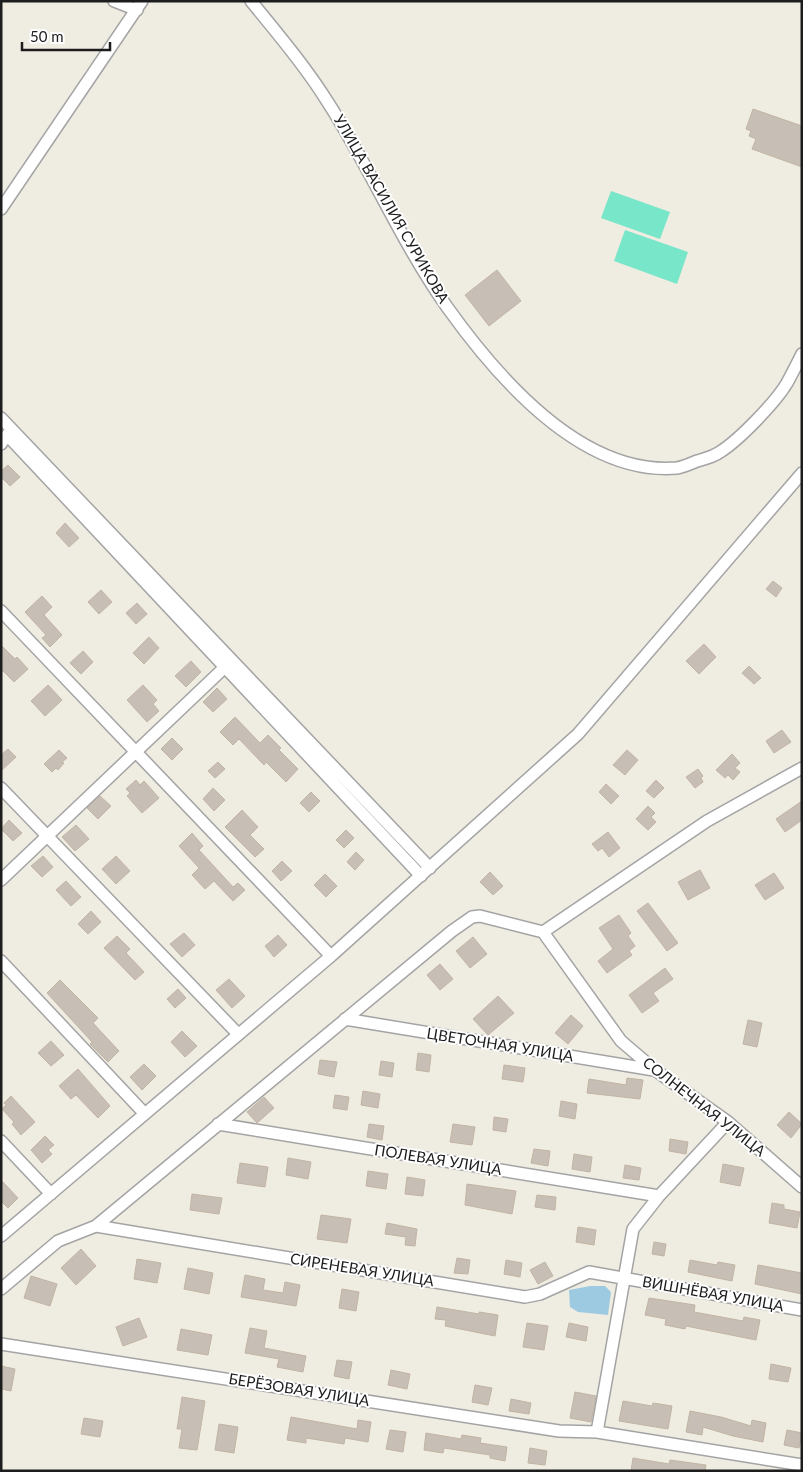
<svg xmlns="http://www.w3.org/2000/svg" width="803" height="1472" font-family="Lato,sans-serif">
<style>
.pitch{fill:#78e6c9}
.water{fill:#9ecae1}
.building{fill:#c7bfb5;stroke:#c2b4a3}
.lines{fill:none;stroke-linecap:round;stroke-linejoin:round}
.street-casing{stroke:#a4a4a4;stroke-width:14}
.street{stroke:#fff;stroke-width:11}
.labels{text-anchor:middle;stroke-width:4;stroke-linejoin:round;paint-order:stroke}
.street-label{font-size:15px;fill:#1d1d1d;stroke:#fff}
</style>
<rect width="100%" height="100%" fill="#efece2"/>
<path class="pitch" d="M611,191L670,212L660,239L601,218Z
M625,230L688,252L677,284L614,261Z"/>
<path class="water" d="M590,1286H605L611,1292L608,1315L578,1312L570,1307L569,1290Z"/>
<path class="building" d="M753,109L802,126V167L752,149L756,139L749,136L751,131L746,129Z
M497,270L521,301L489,326L465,295Z
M8,465L20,477L10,486L1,477V471Z
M65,523L79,538L69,547L56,533Z
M773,581L782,588L776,597L766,589Z
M101,590L112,602L99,614L88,602Z
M42,596L52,607L44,615L62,635L50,647L42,638L46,635L25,612Z
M137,603L147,614L136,624L126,613Z
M149,637L159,648L144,664L133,653Z
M704,644L716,657L699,674L686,661Z
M1,645L15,659L17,657L28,669L14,682L1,669Z
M83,651L93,662L81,674L70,663Z
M191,661L201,672L186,687L175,676Z
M749,666L761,678L754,684L742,673Z
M48,685L62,700L45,716L31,701Z
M143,685L157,700L153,704L159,711L147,722L127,700Z
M217,688L227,699L213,712L203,702Z
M235,717L260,743L268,735L281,748L279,750L298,769L286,782L266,762L264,765L239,739L233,745L220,732Z
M782,730L791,742L774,753L766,741Z
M172,738L183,749L172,760L161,749Z
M8,749L16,757L1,771V755Z
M59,750L67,758L62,762L64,763L58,770L56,768L52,772L44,764Z
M627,750L638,760L625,775L613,765Z
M732,754L740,763L735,768L740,772L733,780L728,775L725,778L716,770Z
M218,762L225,769L215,778L208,771Z
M698,769L703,776L701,778L703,782L695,788L686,777Z
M136,780L140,785L144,781L159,798L142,813L127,796L130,793L126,789Z
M656,780L664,788L654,798L646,791Z
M606,784L619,796L611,804L599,792Z
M213,788L225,800L214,811L203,799Z
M311,792L320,801L309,812L300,803Z
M100,796L111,806L98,819L87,808Z
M802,801V820L785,832L776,819Z
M648,806L655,813L651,817L656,822L648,830L636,819Z
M242,810L258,827L250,835L264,849L255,857L225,827Z
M9,820L22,833L13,841L1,829Z
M76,825L89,839L75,851L62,837Z
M346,830L354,838L344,848L336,840Z
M608,832L620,848L609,857L602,848L598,851L592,844Z
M192,833L203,846L199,850L233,887L238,883L245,890L233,901L214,881L205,889L192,875L199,868L179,846Z
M356,852L364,860L355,870L347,862Z
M43,856L53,867L42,877L31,866Z
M116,856L130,871L116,884L102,869Z
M282,861L292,871L281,881L272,871Z
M700,870L710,888L688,900L678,882Z
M490,872L503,886L493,895L480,882Z
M774,873L784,888L765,900L755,885Z
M325,874L337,886L326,897L314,885Z
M66,881L81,897L71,906L56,890Z
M648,903L678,943L667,951L637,911Z
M91,911L101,922L88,934L78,924Z
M619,915L631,933L628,936L635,946L629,951L632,955L607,973L598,961L613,949L599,928Z
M184,933L195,945L182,957L170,944Z
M278,935L287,945L274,957L265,946Z
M117,936L130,949L126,953L144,972L135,980L104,948Z
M473,937L487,954L470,968L456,951Z
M440,964L453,979L440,990L427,975Z
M665,968L673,979L653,993L659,1001L642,1013L629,995Z
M229,979L245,996L232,1008L216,990Z
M60,980L98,1018L93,1023L119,1051L108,1062L90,1044L92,1042L47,993Z
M178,989L186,998L175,1008L167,999Z
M498,996L514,1013L488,1035L473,1019Z
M571,1015L583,1026L568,1044L555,1033Z
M748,1020L762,1023L757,1047L743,1044Z
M182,1031L197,1046L185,1057L171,1042Z
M51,1041L64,1055L51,1066L38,1053Z
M418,1053L431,1055L429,1072L416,1070Z
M320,1060L337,1062L334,1077L318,1074Z
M381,1061L394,1063L392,1077L379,1075Z
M144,1064L156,1076L142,1090L130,1077Z
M504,1065L525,1068L523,1082L502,1079Z
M78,1069L110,1106L98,1118L76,1095L71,1099L59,1086Z
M627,1078L643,1080L640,1099L587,1093L589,1079L626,1085Z
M363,1091L380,1094L378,1108L361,1105Z
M335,1095L349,1097L347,1110L333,1108Z
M11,1096L35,1122L21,1135L12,1124L14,1122L2,1109L6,1105L4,1103Z
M264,1097L274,1108L257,1123L247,1112Z
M561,1101L577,1104L575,1119L559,1116Z
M789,1112L802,1124L791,1138L777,1125Z
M494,1117L508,1119L506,1132L493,1130Z
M369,1124L384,1126L382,1140L367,1137Z
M453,1124L475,1127L472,1145L450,1142Z
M45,1136L54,1145L48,1150L52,1154L42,1163L31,1150Z
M670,1139L688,1142L686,1154L669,1151Z
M534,1149L550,1151L548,1166L531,1163Z
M574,1154L592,1157L590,1172L572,1169Z
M288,1158L311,1162L308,1179L286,1175Z
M240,1163L268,1167L265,1187L237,1183Z
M723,1164L744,1168L740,1186L720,1182Z
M625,1165L641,1168L639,1180L623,1178Z
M368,1171L388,1174L386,1189L366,1186Z
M407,1177L425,1180L423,1196L405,1194Z
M1,1180L18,1198L8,1208L1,1201Z
M467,1184L516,1191L512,1214L465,1205Z
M192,1194L222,1198L219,1214L190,1210Z
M537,1195L556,1197L555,1210L535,1207Z
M772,1203L784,1205V1209L800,1212L797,1228L769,1223Z
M321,1215L351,1219L347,1243L317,1239Z
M387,1223L417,1229L415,1246L405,1245L406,1237L385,1234Z
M578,1227L596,1230L594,1245L576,1242Z
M654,1242L666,1244L664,1256L652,1254Z
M81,1249L96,1266L76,1285L61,1268Z
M457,1258L470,1260L468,1274L454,1273Z
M137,1259L161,1263L157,1283L134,1279Z
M506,1260L522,1263L520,1277L504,1274Z
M690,1260L717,1265L718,1262L735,1265L732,1281L688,1272Z
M545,1262L553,1276L538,1284L530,1270Z
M758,1265L802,1273V1294L755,1284Z
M188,1268L213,1273L209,1294L184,1289Z
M245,1275L265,1279L263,1290L283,1293L285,1282L300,1285L296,1306L241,1297Z
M31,1276L57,1284L50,1306L24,1298Z
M342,1289L359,1292L356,1311L339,1308Z
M649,1298L695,1305L694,1312L743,1321L744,1317L760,1320L756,1340L686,1326L685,1329L665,1325L666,1319L645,1315Z
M437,1307L479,1314V1312L498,1315L495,1336L445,1326L446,1320L435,1319Z
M139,1318L147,1337L123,1346L116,1327Z
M527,1323L548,1326L544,1350L523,1347Z
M569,1323L588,1327L586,1341L566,1337Z
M250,1328L267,1331L264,1348L306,1356L303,1372L277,1367L279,1359L245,1353Z
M181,1329L212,1335L208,1355L177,1350Z
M337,1360L352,1362L349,1379L334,1376Z
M771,1364L791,1368L788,1382L769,1379Z
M1,1366L15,1369L11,1391L1,1389Z
M391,1370L410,1374L407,1389L388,1385Z
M475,1385L492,1388L488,1405L472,1402Z
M575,1392L596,1396L591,1422L570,1418Z
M182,1397L205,1401L197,1450L179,1448L182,1429H177Z
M511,1399L531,1403L529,1414L509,1411Z
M623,1401L652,1406L653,1403L672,1406L668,1429L619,1421Z
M690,1411L721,1417L751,1426L752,1420L766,1423L763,1442L733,1436L703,1427L702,1435L686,1432Z
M291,1417L357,1429L358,1420L371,1422L368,1442L345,1438L344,1444L306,1438V1443L287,1440Z
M84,1418L103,1421L100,1437L81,1434Z
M219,1424L238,1427L234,1453L215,1450Z
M390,1430L406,1432L403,1452L386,1449Z
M787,1430L802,1433L799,1448L784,1445Z
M426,1433L461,1439L462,1435L481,1438L480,1443L507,1447L505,1461L490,1458V1455L444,1448L443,1453L424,1450Z
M530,1448L547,1451L545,1465L528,1463Z
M633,1458L669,1464L670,1460L706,1465L705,1471H631Z"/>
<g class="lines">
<g class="street-casing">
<path id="street" d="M114,1L137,10
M251,1C277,33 305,66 327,101C370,167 401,242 447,307C497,377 582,476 677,468C683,467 690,464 697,461C704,459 713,457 720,452C739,440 775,403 787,383C792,374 797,364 802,354
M1,209L142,1
M1,418L430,868
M1,444L7,435L421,876
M1,611L331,956
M1,788L238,1034
M1,880L225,667
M543,932L707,821L802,768
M1,961L145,1114
M345,1019L654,1070
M218,1124L659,1196
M1,1141L51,1194
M96,1226L525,1297L540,1294L589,1272L802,1310
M1,1236L331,956L578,734L802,473
M1,1289L58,1241L96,1226L452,931L472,917L480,916L543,932L621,1041L655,1070L728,1122L802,1187
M1,1344L559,1431L597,1432L802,1465
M597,1432L633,1229L659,1196L728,1122"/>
</g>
<use href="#street" class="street"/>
</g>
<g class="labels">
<g class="street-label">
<text transform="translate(391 209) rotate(60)" y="5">УЛИЦА ВАСИЛИЯ СУРИКОВА</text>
<text transform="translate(500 1045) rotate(9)" y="5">ЦВЕТОЧНАЯ УЛИЦА</text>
<text transform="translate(704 1107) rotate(38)" y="5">СОЛНЕЧНАЯ УЛИЦА</text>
<text transform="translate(438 1160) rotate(9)" y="5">ПОЛЕВАЯ УЛИЦА</text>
<text transform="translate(362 1270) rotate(9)" y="5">СИРЕНЕВАЯ УЛИЦА</text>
<text transform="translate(713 1294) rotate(10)" y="5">ВИШНЁВАЯ УЛИЦА</text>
<text transform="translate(299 1390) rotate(9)" y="5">БЕРЁЗОВАЯ УЛИЦА</text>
</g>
</g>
<rect width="803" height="1472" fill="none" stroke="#1d1d1d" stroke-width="5"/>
<path d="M22 42v8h88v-8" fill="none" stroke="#1d1d1d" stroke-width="2.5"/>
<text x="30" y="42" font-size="15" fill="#1d1d1d" stroke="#ffffff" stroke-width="4" paint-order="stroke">50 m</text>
</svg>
